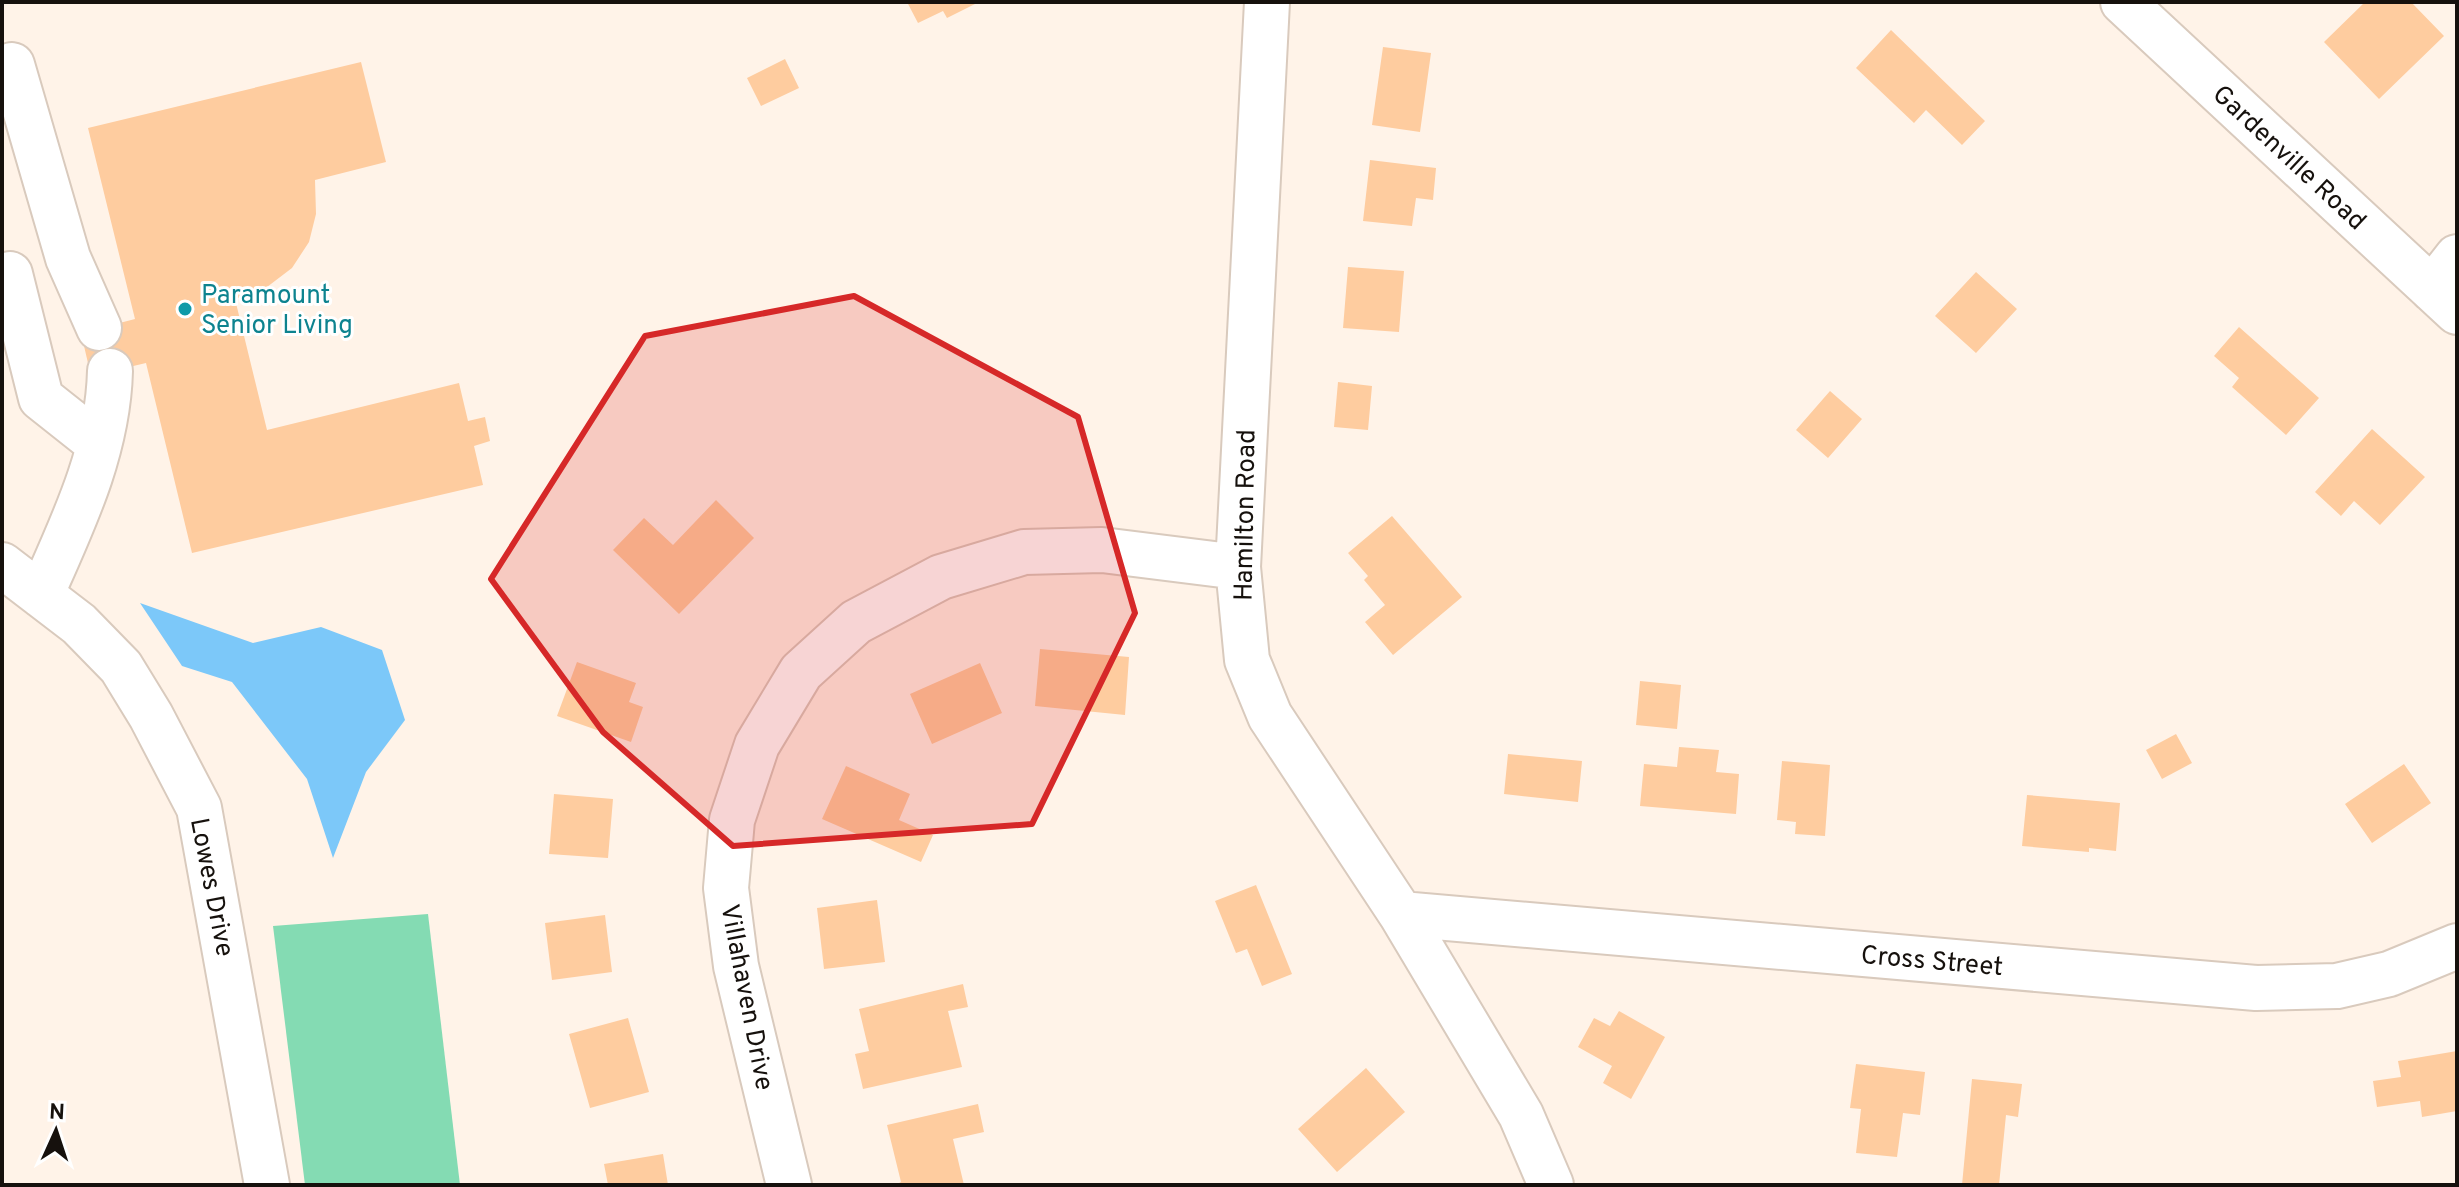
<svg xmlns="http://www.w3.org/2000/svg" width="2459" height="1187" font-family="Overpass,sans-serif">
<style>
.forest{fill:#84dbb3}
.water{fill:#7cc8f9}
.building{fill:#fecc9f}
.lines{fill:none;stroke-linecap:round;stroke-linejoin:round}
.minor-casing{stroke:#d9cabd;stroke-width:48}
.minor{stroke:#fff;stroke-width:44}
.marked{fill:#d62828;fill-opacity:0.2;stroke:#d62828;stroke-width:6;stroke-linejoin:round}
.culture-dot{fill:#0f9aa8;stroke:#fff;stroke-width:3}
.labels{text-anchor:middle;stroke-width:6;stroke-linejoin:round;paint-order:stroke}
.street-label{font-size:26px;fill:#16110d;stroke:#fff}
.culture-label{font-size:26px;fill:#0d838f;stroke:#fff;text-anchor:start}
</style>
<rect width="100%" height="100%" fill="#fff3e8"/>
<path class="forest" d="M428,914L460,1185H305L273,926Z"/>
<path class="water" d="M140,603L253,643L321,627L382,650L405,720L366,772L333,858L307,779L232,682L182,666Z"/>
<path class="building" d="M907,2H979L947,18L943,11L918,23Z
M2365,2H2411L2444,36L2379,99L2324,42Z
M1891,30L1985,121L1962,145L1926,110L1914,123L1856,68Z
M1383,47L1431,53L1420,132L1372,125Z
M785,59L799,88L761,106L747,78Z
M361,62L386,162L315,180L316,214L309,242L292,268L267,287L235,299L267,430L459,383L468,421L485,417L490,441L474,446L483,485L192,553L146,363L91,376L81,333L135,319L88,128Z
M1370,160L1436,168L1433,200L1416,198L1412,226L1363,221Z
M1348,267L1404,271L1399,332L1343,328Z
M1976,272L2017,309L1976,353L1935,316Z
M2239,327L2319,398L2286,435L2232,387L2239,378L2214,356Z
M1338,382L1372,386L1368,430L1334,427Z
M1830,391L1862,419L1828,458L1796,430Z
M2372,429L2425,477L2380,525L2354,501L2341,516L2315,492Z
M716,500L754,538L679,614L613,550L644,518L673,545Z
M1392,516L1462,597L1393,655L1365,622L1385,605L1364,580L1368,576L1348,553Z
M1040,649L1129,657L1125,715L1035,706Z
M577,662L636,683L629,702L643,707L631,742L557,716Z
M980,663L1002,713L932,744L910,694Z
M1640,681L1681,685L1677,729L1636,725Z
M2176,734L2192,763L2162,779L2146,750Z
M1679,747L1719,750L1716,772L1739,774L1736,814L1640,806L1644,764L1677,767Z
M1508,754L1582,761L1578,802L1504,794Z
M1782,761L1830,765L1825,836L1795,834L1796,822L1777,820Z
M2404,764L2431,803L2372,843L2345,804Z
M846,766L910,794L899,820L933,835L921,862L822,819Z
M554,794L613,799L608,858L549,854Z
M2027,795L2120,803L2116,851L2089,848V852L2022,846Z
M1256,885L1292,974L1262,986L1247,949L1236,953L1215,901Z
M877,900L885,962L824,969L817,908Z
M605,915L612,972L552,980L545,923Z
M963,984L968,1007L948,1011L962,1067L863,1089L855,1054L869,1051L859,1009Z
M1619,1011L1665,1037L1631,1099L1603,1083L1612,1066L1578,1047L1594,1018L1610,1026Z
M628,1018L649,1092L590,1108L569,1034Z
M2457,1051V1111L2422,1117L2420,1101L2377,1107L2373,1081L2401,1077L2398,1061Z
M1856,1064L1925,1072L1920,1115L1903,1113L1897,1157L1856,1153L1861,1109L1850,1108Z
M1366,1068L1405,1112L1337,1172L1298,1129Z
M1972,1079L2022,1084L2018,1117L2006,1115L1999,1185H1962Z
M978,1104L984,1132L953,1139L964,1185H895L901,1182L887,1125Z
M663,1154L668,1185H608L604,1164Z"/>
<g class="lines">
<g class="minor-casing">
<path id="minor" d="M1267,2L1238,567L1247,660L1270,716L1401,914L1521,1115L1551,1185
M2123,2L2457,312
M12,65L68,258L99,328
M10,274L41,398L99,444
M2432,289L2457,257
M2,565L79,624L121,667L151,716L199,808L267,1185
M41,595C73,523 108,451 110,371
M1401,914L2256,988L2337,986L2389,974L2457,946
M789,1185L736,966L726,888L732,820L757,745L801,672L856,622L941,577L1024,552L1102,550L1238,567"/>
</g>
<use href="#minor" class="minor"/>
</g>
<path class="marked" d="M854,296L1078,417L1135,613L1032,824L733,846L603,732L491,579L645,336Z"/>
<circle class="culture-dot" cx="185" cy="309" r="8"/>
<g class="labels">
<g class="street-label">
<text transform="translate(2290 157) rotate(43)" y="9">Gardenville Road</text>
<text transform="translate(1244 515) rotate(-89)" y="9">Hamilton Road</text>
<text transform="translate(213 887) rotate(79)" y="9">Lowes Drive</text>
<text transform="translate(1932 960) rotate(5)" y="9">Cross Street</text>
<text transform="translate(748 997) rotate(79)" y="9">Villahaven Drive</text>
</g>
<g class="culture-label">
<text x="201" y="303">Paramount<tspan x="201" dy="30">Senior Living</tspan></text>
</g>
</g>
<rect width="2459" height="1187" fill="none" stroke="#16110d" stroke-width="8"/>
<g transform="translate(56 1131) rotate(3)" stroke="#ffffff" stroke-width="6" paint-order="stroke">
<path d="M0-6L14 30L0 20L-14 30Z" fill="#16110d"/>
<text y="-12" font-size="22" font-weight="bold" text-anchor="middle" fill="#16110d">N</text>
</g>
</svg>
